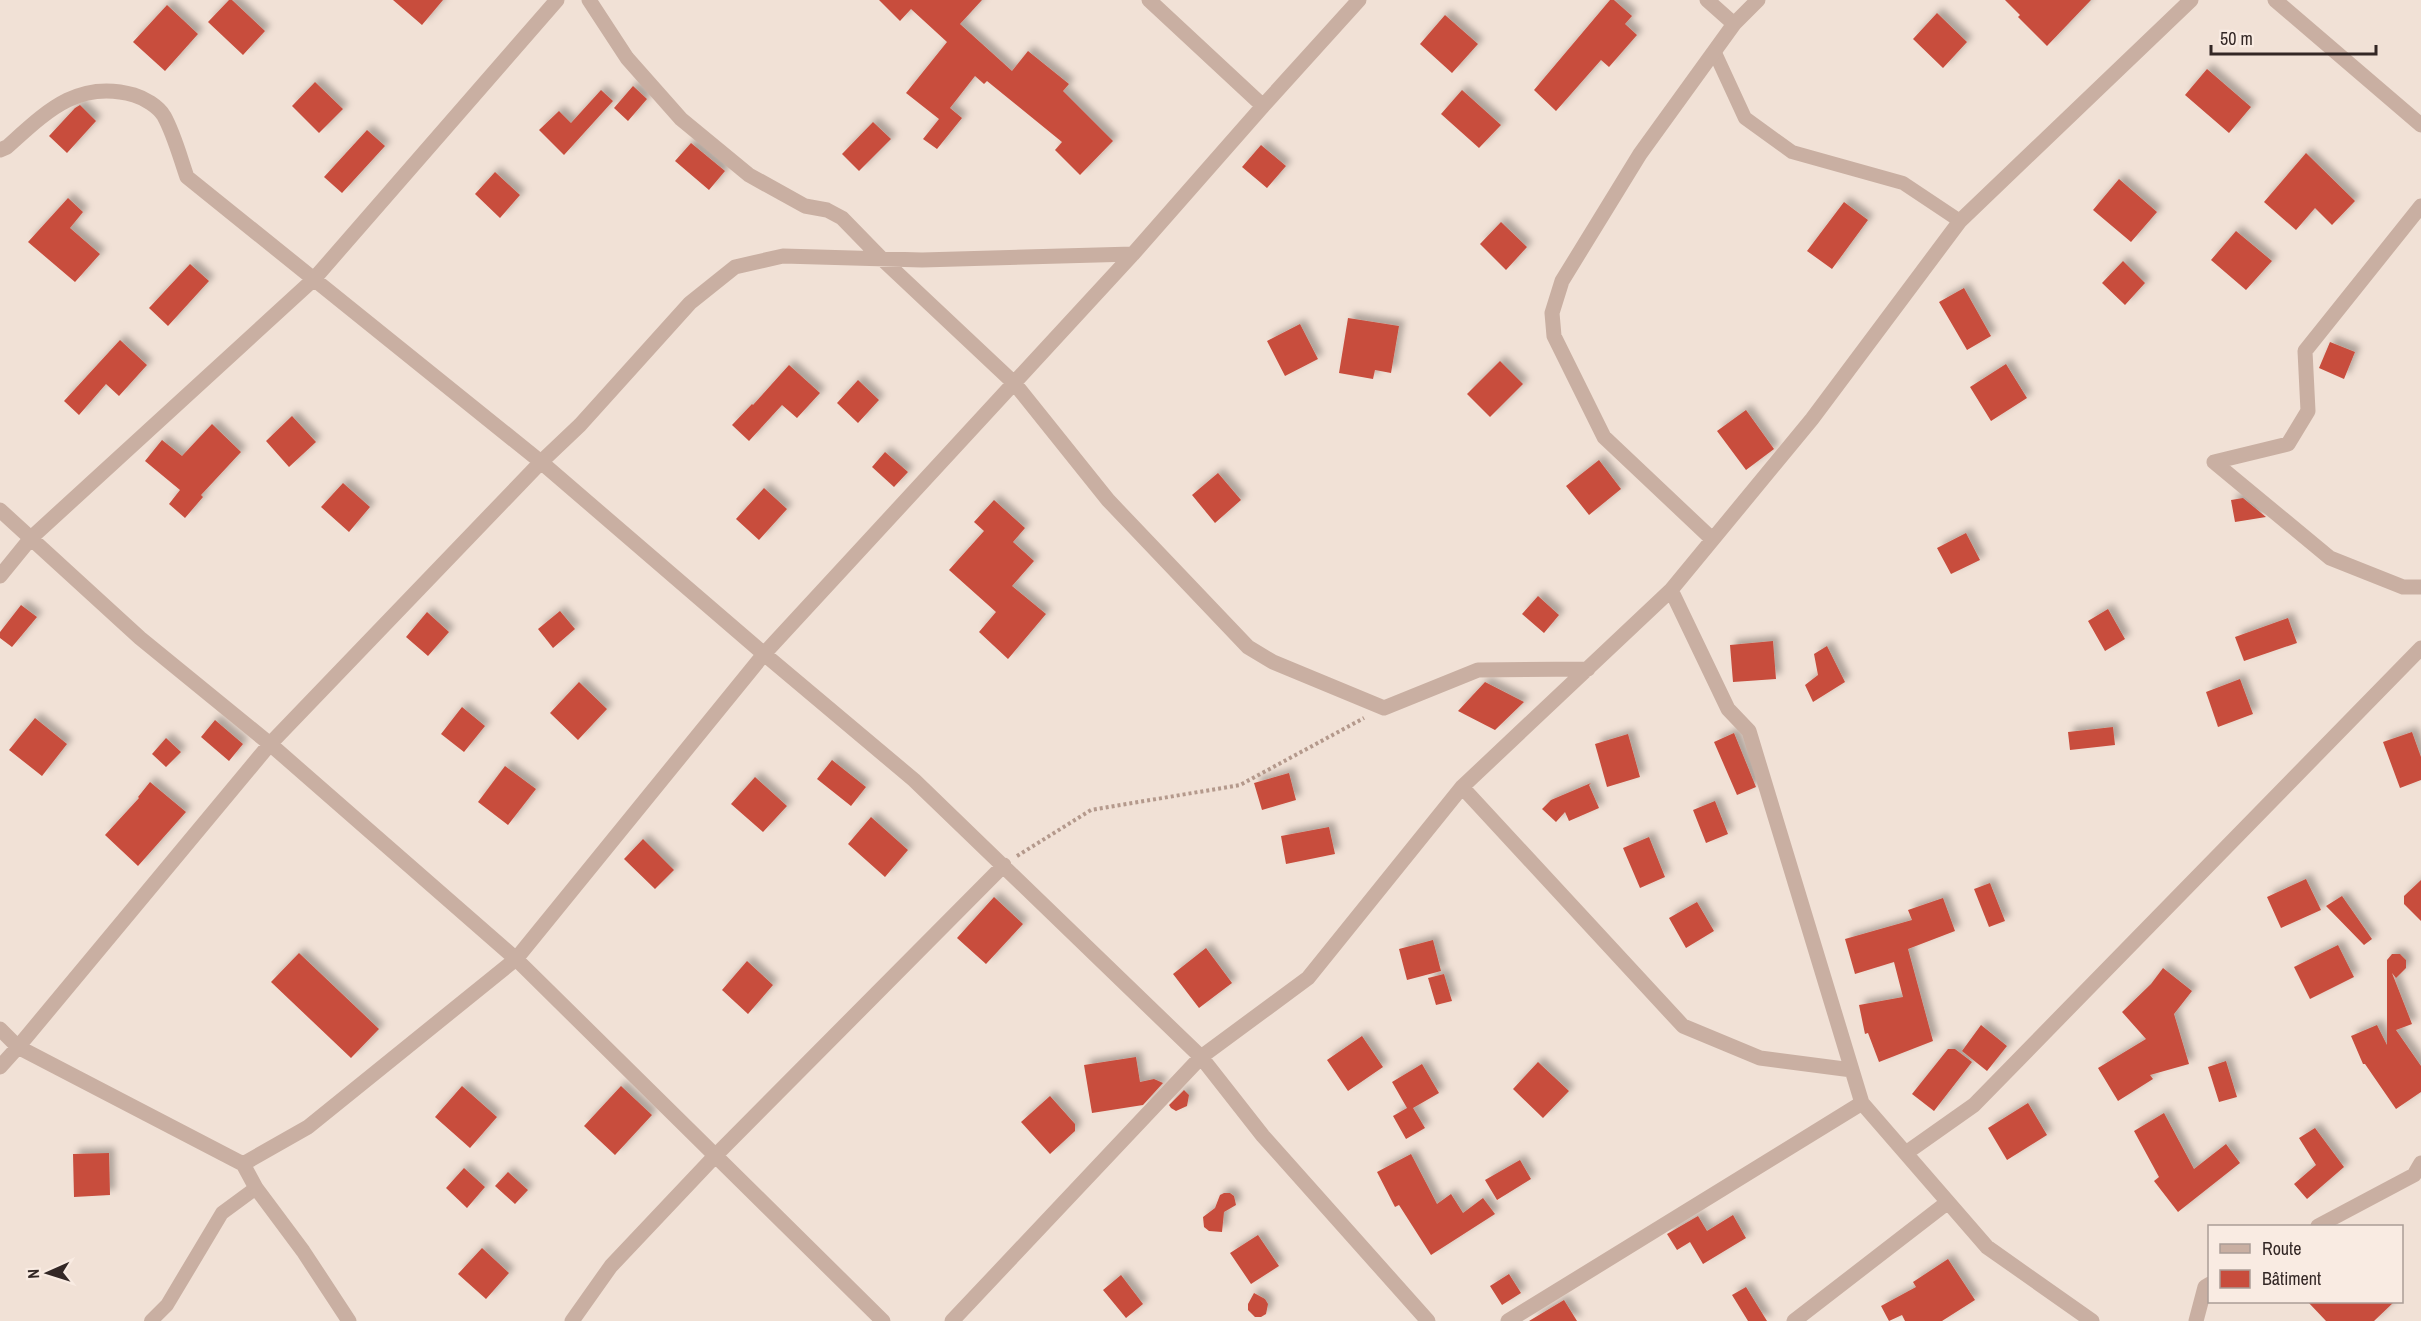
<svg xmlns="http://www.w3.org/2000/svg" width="2421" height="1321" font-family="'Archivo Narrow',sans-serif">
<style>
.building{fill:#c84d3d;filter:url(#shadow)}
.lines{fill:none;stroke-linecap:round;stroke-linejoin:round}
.path{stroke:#b4998c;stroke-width:4;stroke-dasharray:3 3;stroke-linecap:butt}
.service{stroke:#c9afa2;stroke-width:14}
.minor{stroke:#c9afa2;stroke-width:15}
</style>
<defs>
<filter id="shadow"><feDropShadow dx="5.5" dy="-5.5" stdDeviation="3" flood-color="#0004"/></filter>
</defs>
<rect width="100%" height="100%" fill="#f1e1d6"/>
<path class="building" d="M229,0H232L265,31L243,55L208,22Z
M393,0H443L422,25Z
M879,0H982L960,24L1012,71L1028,51L1069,84L1063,91L1113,141L1080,175L1055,150L1062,142L987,81L984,84L975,76L950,108L962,118L937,149L923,139L939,119L906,93L947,42L911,9L900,21Z
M1610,0H1614L1632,16L1625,24L1637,35L1609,67L1601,60L1556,111L1534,90Z
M2005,0H2091L2047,46L2018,17L2020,15Z
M167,5L198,34L165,71L133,42Z
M1937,13L1967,42L1943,68L1913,39Z
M1445,15L1478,44L1452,73L1420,44Z
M2207,69L2251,107L2229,133L2185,95Z
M315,82L343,109L319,133L292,106Z
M633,86L647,99L628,121L614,108Z
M601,90L613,101L564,155L539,130L559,111L571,123Z
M1462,90L1501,125L1479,148L1441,114Z
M80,105L96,121L67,153L49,136L75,108Z
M873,122L891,139L859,171L842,154Z
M367,130L385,146L342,193L324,177Z
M691,143L725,171L709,190L675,161Z
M1261,145L1286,166L1267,188L1242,167Z
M2306,153L2355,201L2332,225L2315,208L2296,230L2264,202Z
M495,172L520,195L500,218L475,194Z
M2119,179L2157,212L2131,242L2093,210Z
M68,198L83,212L70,228L100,254L75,282L28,242Z
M1844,202L1868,220L1832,269L1807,251Z
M1501,222L1527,247L1506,270L1480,244Z
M2236,231L2272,261L2246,290L2211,260Z
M2123,261L2145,283L2125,305L2102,283Z
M190,264L209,281L168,326L149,308Z
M1964,288L1991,336L1967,350L1939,302Z
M1348,318L1399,326L1391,373L1375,370L1373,379L1339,373Z
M1300,324L1318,359L1285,376L1267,341Z
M120,340L147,365L119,396L106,384L79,415L64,401Z
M2330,342L2355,352L2344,379L2319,368Z
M1500,361L1523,384L1490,417L1467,394Z
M2006,364L2027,398L1991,421L1970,387Z
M789,365L820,393L797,418L782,405L749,441L732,425L752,404L753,405Z
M858,380L879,400L858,423L837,403Z
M1746,410L1774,449L1746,470L1717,431Z
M292,416L316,442L289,467L266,441Z
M212,424L241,452L201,495L203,497L185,518L169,504L180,490L145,461L162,440L182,456Z
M885,452L908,472L894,487L872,467Z
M1599,460L1621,489L1589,515L1566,486Z
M1218,473L1241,500L1215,523L1192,495Z
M343,483L370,507L349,532L321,507Z
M764,488L787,509L759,540L736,519Z
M2243,498L2266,517L2235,522L2231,500Z
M994,500L1025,528L1013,542L1034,561L1012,586L1046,614L1008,659L979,632L996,612L949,570L984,531L974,522Z
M1966,533L1980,560L1951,574L1937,548Z
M1538,596L1559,615L1544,633L1522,614Z
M21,605L37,617L12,647L0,638V632Z
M2108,609L2125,639L2105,651L2088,621Z
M560,611L575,629L553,648L538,629Z
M427,612L449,632L428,656L406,637Z
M2288,618L2297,643L2244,661L2235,637Z
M1773,641L1776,679L1733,682L1730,645Z
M1827,646L1845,682L1813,702L1805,685L1818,675L1814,654Z
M2240,679L2253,714L2218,727L2206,692Z
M579,682L607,709L578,740L550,713Z
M1485,682L1524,702L1495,730L1458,711Z
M462,707L485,726L464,752L441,734Z
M35,718L67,744L42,776L9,750Z
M215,720L243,744L229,761L201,737Z
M2113,727L2115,745L2070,750L2068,732Z
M2412,732L2421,757V780L2400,788L2383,742Z
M1734,733L1756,787L1737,795L1714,742Z
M1628,734L1640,777L1607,787L1595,744Z
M166,738L181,752L166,767L152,754Z
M832,760L866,787L851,806L817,779Z
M505,766L536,789L508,825L478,802Z
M1289,773L1296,800L1262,810L1254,783Z
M755,777L787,806L763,832L731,804Z
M150,782L186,812L138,866L105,835L139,798L138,797Z
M1591,783L1589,785L1599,808L1569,821L1565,812L1556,822L1542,809L1551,800Z
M1715,801L1728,834L1706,843L1693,810Z
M871,817L908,850L885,877L848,844Z
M1329,827L1335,854L1286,864L1281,836Z
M1649,837L1665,877L1640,888L1623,848Z
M643,839L674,870L655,889L624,859Z
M2306,879L2321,910L2281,928L2267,897Z
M2421,880V921L2404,904V896Z
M1990,883L2005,921L1989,927L1974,889Z
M2342,896L2372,939L2364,945L2326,906Z
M994,897L1023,924L986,964L957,938Z
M1943,898L1955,931L1908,949L1933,1041L1879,1062L1868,1033L1865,1034L1859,1005L1903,997L1894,962L1855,974L1845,939L1912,920L1908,910Z
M1697,902L1714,931L1686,948L1669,918Z
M1433,940L1441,971L1407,980L1399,949Z
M2338,945L2354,977L2310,999L2294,967Z
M1206,948L1232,983L1199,1008L1173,974Z
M299,953L379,1029L351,1058L271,982Z
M2392,954H2400L2406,960V968L2396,978L2392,973L2412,1024L2396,1030L2421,1066V1092L2396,1109L2365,1064H2363L2351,1036L2377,1025L2387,1045V960Z
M747,961L773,985L748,1014L722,990Z
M2163,968L2192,991L2174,1014L2189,1064L2150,1075L2153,1079L2118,1101L2098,1068L2146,1039L2122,1012L2151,984Z
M1444,974L1452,1001L1436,1005L1428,978Z
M1981,1025L2007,1046L1987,1071L1962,1051Z
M1362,1036L1383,1067L1348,1091L1327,1060Z
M1948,1049H1955L1972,1062L1934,1111L1912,1094Z
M1136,1057L1140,1082L1154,1079L1163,1083L1143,1105L1092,1113L1084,1065Z
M2226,1061L2237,1097L2219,1102L2208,1067Z
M1538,1062L1569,1091L1543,1118L1513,1089Z
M1422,1064L1439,1093L1413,1108L1425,1128L1406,1139L1393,1116L1407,1108L1392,1082Z
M462,1086L497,1117L470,1148L435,1117Z
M621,1086L652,1115L615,1155L584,1126Z
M1184,1090L1189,1095L1187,1106L1176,1111L1171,1108L1169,1105Z
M1050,1096L1075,1124V1131L1050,1154L1021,1122Z
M2028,1103L2047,1135L2007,1160L1988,1128Z
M2164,1113L2194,1169L2226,1144L2240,1163L2178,1212L2154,1181L2159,1177L2134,1131Z
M2315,1128L2344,1167L2307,1199L2294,1184L2316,1165L2299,1138Z
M109,1153L110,1195L74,1197L73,1154Z
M1411,1154L1437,1204L1451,1194L1463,1213L1483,1198L1495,1214L1431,1255L1399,1205L1395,1207L1377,1172Z
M1520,1160L1531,1179L1497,1200L1485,1180Z
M464,1168L485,1187L467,1208L446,1188Z
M508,1172L528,1190L515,1204L495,1186Z
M1224,1193H1230L1234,1196L1236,1205L1224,1212L1222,1232L1209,1231L1204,1227L1203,1217L1215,1208L1220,1195Z
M1733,1215L1746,1238L1703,1264L1690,1242L1677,1250L1667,1234L1698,1216L1707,1231Z
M1258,1235L1279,1266L1251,1284L1230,1253Z
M482,1248L509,1273L486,1299L458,1274Z
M1948,1259L1975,1300L1942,1321H1905L1902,1315L1889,1321L1881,1306L1916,1287L1913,1282Z
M1509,1274L1521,1293L1502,1305L1490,1286Z
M1121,1275L1143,1304L1126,1318L1103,1290Z
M1746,1287L1767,1321H1748L1732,1295Z
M1254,1293L1265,1299L1268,1304L1266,1314L1261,1317H1255L1248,1310V1304Z
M1564,1300L1577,1321H1529Z
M2308,1302H2394L2374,1321H2326Z"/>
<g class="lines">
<path class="path" d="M1017,856L1091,810L1240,785L1364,718"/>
<path class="service" d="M1715,53L1745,118L1792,152L1903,183L1960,221
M151,1321L167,1305L222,1213L256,1188"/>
<path class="minor" d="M589,0L627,58L681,119L749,175L805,206L827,210L842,218L881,258L1015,384L1108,500L1248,647L1273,662L1384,708L1478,670L1588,669
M1149,0L1263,106
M1707,0L1734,24
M2275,0L2421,125
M0,150L7,147C46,112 78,79 134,95C144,98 158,106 164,116C174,134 180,157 187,177L541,462L764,654L914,780L1201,1057L1263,1136L1428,1321
M2214,462L2288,444L2308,411L2305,351L2421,206
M2214,462L2330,558L2403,587H2421
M0,510L140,638L270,744L516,959L883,1321
M1712,539L1604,437L1554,336L1552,313L1562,281L1640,154L1734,24L1758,0
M0,576L31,538L314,279L557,0
M1671,590L1728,709L1749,731L1862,1103L1987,1247L2092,1321
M1462,787L1683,1026L1760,1058L1852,1070
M0,1029L18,1047L270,744L541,462L580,425L690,303L735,267L783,256L922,260L1133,254
M0,1067L18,1047L243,1164L308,1127L516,959L764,654L1133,254L1263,106L1359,0
M1906,1153L1974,1105L2421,648
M243,1164L256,1188L303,1251L349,1321
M2318,1226L2414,1175L2421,1163
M572,1321L611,1266L715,1156L1004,865
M952,1321L1201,1057L1308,978L1462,787L1671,590L1812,419L1960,221L2191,0
M1508,1321L1862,1103
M1794,1321L1948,1202
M2196,1321L2205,1287L2210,1284"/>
</g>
<rect x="2208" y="1225" width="195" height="78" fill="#f9ebe2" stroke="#aa9d96" stroke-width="1.5"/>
<rect x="2220" y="1244" width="30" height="9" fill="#c9afa2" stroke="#aa9d96" stroke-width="1.5"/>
<text x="2262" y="1255" font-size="18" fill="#332725">Route</text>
<rect x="2220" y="1270" width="30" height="18" fill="#c84d3d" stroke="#aa9d96" stroke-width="1.5"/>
<text x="2262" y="1285" font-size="18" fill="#332725">Bâtiment</text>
<g transform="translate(48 1273) rotate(267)" stroke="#f9ebe2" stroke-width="4.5" paint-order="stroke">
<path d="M0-4.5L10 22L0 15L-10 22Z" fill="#332725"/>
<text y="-9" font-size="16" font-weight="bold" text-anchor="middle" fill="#332725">N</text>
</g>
<path d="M2211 45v9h165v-9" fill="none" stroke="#332725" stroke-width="3"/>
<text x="2220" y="45" font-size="18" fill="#332725" stroke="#f9ebe2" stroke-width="4.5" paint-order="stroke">50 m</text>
</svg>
